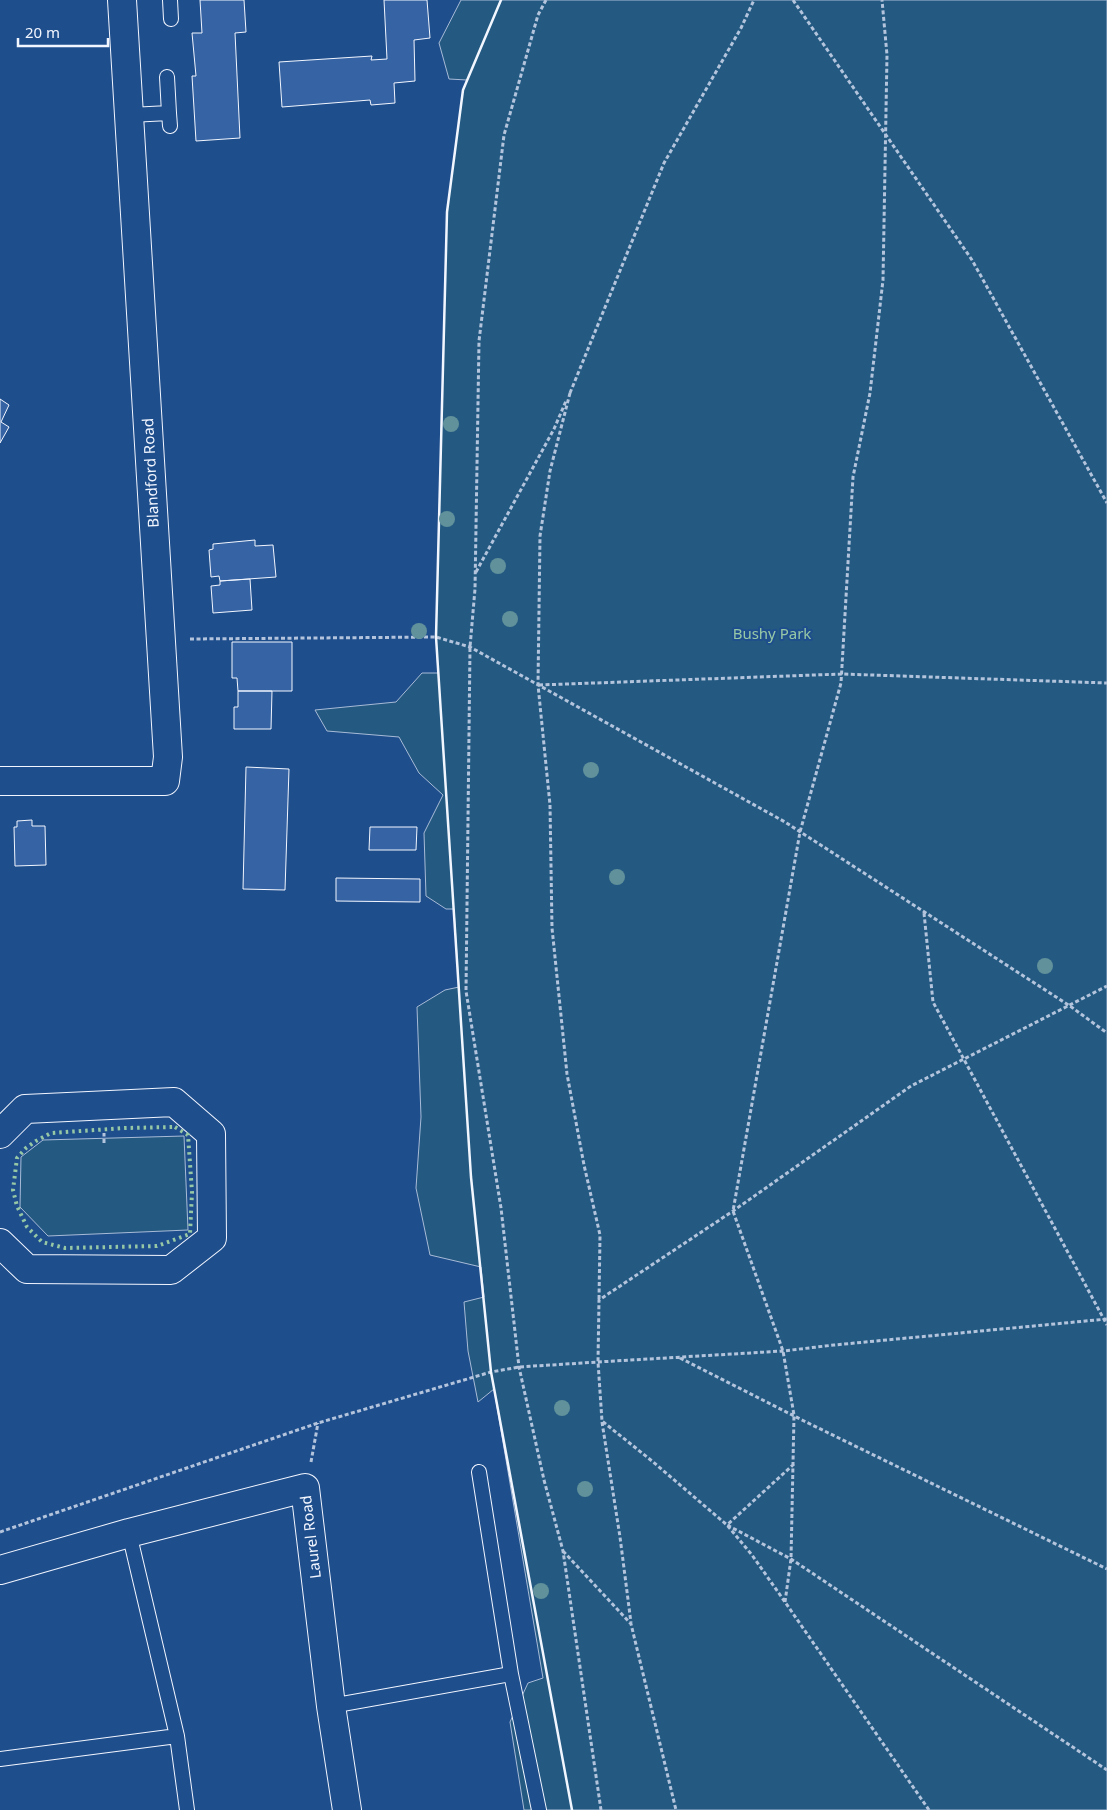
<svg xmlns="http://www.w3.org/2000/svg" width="1107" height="1810" font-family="'Noto Sans',sans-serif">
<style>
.green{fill:#245a82;stroke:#a8bbd7}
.building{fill:#3563a3;stroke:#f2f6ff}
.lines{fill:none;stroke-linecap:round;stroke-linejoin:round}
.lane-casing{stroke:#f2f6ff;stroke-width:16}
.street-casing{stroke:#f2f6ff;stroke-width:30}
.path{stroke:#b3c4dc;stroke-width:3;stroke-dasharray:4 2.5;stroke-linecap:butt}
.lane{stroke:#1f4e8c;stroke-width:14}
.street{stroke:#1f4e8c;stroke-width:28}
.hedge{stroke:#97c8a6;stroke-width:4;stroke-dasharray:2.5 4;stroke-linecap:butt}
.wall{stroke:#f2f6ff;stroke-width:2.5}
.tree{fill:#61919a}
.labels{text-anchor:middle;stroke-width:4;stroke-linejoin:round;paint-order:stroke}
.street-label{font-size:15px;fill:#f2f6ff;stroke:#1f4e8c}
.park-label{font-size:15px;fill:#97c8a6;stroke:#1f4e8c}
</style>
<rect width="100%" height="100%" fill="#1f4e8c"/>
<path class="green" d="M461,0H1107V1810H524L510,1722L528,1683L543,1678L494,1389L478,1402L468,1351L464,1302L484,1297L481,1267L430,1255L416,1188L421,1117L417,1007L445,990L459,987L454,909H446L426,896L424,833L443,795L419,773L399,737L327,731L315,710L396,702L422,673H438L436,637L447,212L463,90L467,80L449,79L439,43Z
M184,1136L188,1230L48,1236L20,1207L21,1157L43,1140Z"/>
<path class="building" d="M200,0H244L246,32L235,33L240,138L196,141L192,76H196L192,33H202Z
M384,0H427L430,38L414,40L415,81L394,83L395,103L371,105L370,100L282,107L279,62L372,56L371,60L387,59Z
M0,399L9,405L1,422L9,427L0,443Z
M255,540V546L273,545L276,577L220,581L219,576L211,577L209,550L213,549V544Z
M250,579L252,610L213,613L211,586L220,585V581Z
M232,642H292V691H238L237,678H232Z
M238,691H272L271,729H234V707H238Z
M246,767L289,769L285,890L243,889Z
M32,820V826H45L46,865L15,866L14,827H17V821Z
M370,827H417L416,850H369Z
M336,878L420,879V902L336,901Z"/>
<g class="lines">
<g class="lane-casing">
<path id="lane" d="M170,0L171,19
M169,113L170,126
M130,115L169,113L167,77
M129,1533L177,1736L187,1810
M511,1674L539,1810
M331,1706L511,1674L479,1472
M0,1759L177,1736"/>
</g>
<g class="street-casing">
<path id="street" d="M0,781H165L168,757L122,0
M0,1134L25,1109L174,1102L211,1134L212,1238L171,1270L27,1269L0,1243
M0,1570L129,1533L305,1488L331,1706L347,1810"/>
</g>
<path class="path" d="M546,0L538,15L504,135L479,341L475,589L470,647L466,991L501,1208L519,1367L544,1480L563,1551L601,1810
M793,0L972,260L1107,503
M570,393L550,471L540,536L538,685L550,805L552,928L567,1074L584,1165L600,1235L599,1300
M570,393L664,163L741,28L754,0
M476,572L554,429L566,401
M190,639L436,637L470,647L785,822L1070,1006L1107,1033
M539,685L842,674L1107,683
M924,913L933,1002L1107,1325
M104,1143V1133
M680,1358L804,1421L1107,1569
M602,1422L620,1537L631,1623
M311,1462L318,1423
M794,1464L727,1525L791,1559L1107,1770
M0,1532L318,1423L491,1372L519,1367L598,1362L783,1351L834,1345L1107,1319
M563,1551L631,1624L676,1810
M785,1602L791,1559L794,1415L783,1351L733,1211L800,832L841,683L853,477L870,393L883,280L887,55L882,0
M929,1810L785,1602L752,1555L727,1525L652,1461L602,1421L598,1362L599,1300L733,1211L911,1086L1107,986"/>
<use href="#lane" class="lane"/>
<use href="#street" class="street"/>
<path class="hedge" d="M175,1127L188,1135L192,1192L190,1234L157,1246L65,1248L42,1242L27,1227L17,1206L13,1190L17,1158L26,1148L36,1141L51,1133L125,1128Z"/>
<path class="wall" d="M501,0L463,90L447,212L436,637L471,1177L491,1372L572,1810"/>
</g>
<g class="tree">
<circle cx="451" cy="424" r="8"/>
<circle cx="447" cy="519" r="8"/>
<circle cx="498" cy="566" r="8"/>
<circle cx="510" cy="619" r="8"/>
<circle cx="419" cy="631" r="8"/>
<circle cx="591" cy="770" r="8"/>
<circle cx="617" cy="877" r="8"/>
<circle cx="1045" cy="966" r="8"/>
<circle cx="562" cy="1408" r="8"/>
<circle cx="585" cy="1489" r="8"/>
<circle cx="541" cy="1591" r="8"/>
</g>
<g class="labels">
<g class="street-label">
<text transform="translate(151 473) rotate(-93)" y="5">Blandford Road</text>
<text transform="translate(311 1537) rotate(-97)" y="5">Laurel Road</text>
</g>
<g class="park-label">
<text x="772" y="639">Bushy Park</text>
</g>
</g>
<path d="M18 38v8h90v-8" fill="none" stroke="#f2f6ff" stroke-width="2.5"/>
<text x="25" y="38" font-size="15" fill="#f2f6ff" stroke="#1f4e8c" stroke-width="4" paint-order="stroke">20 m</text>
</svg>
